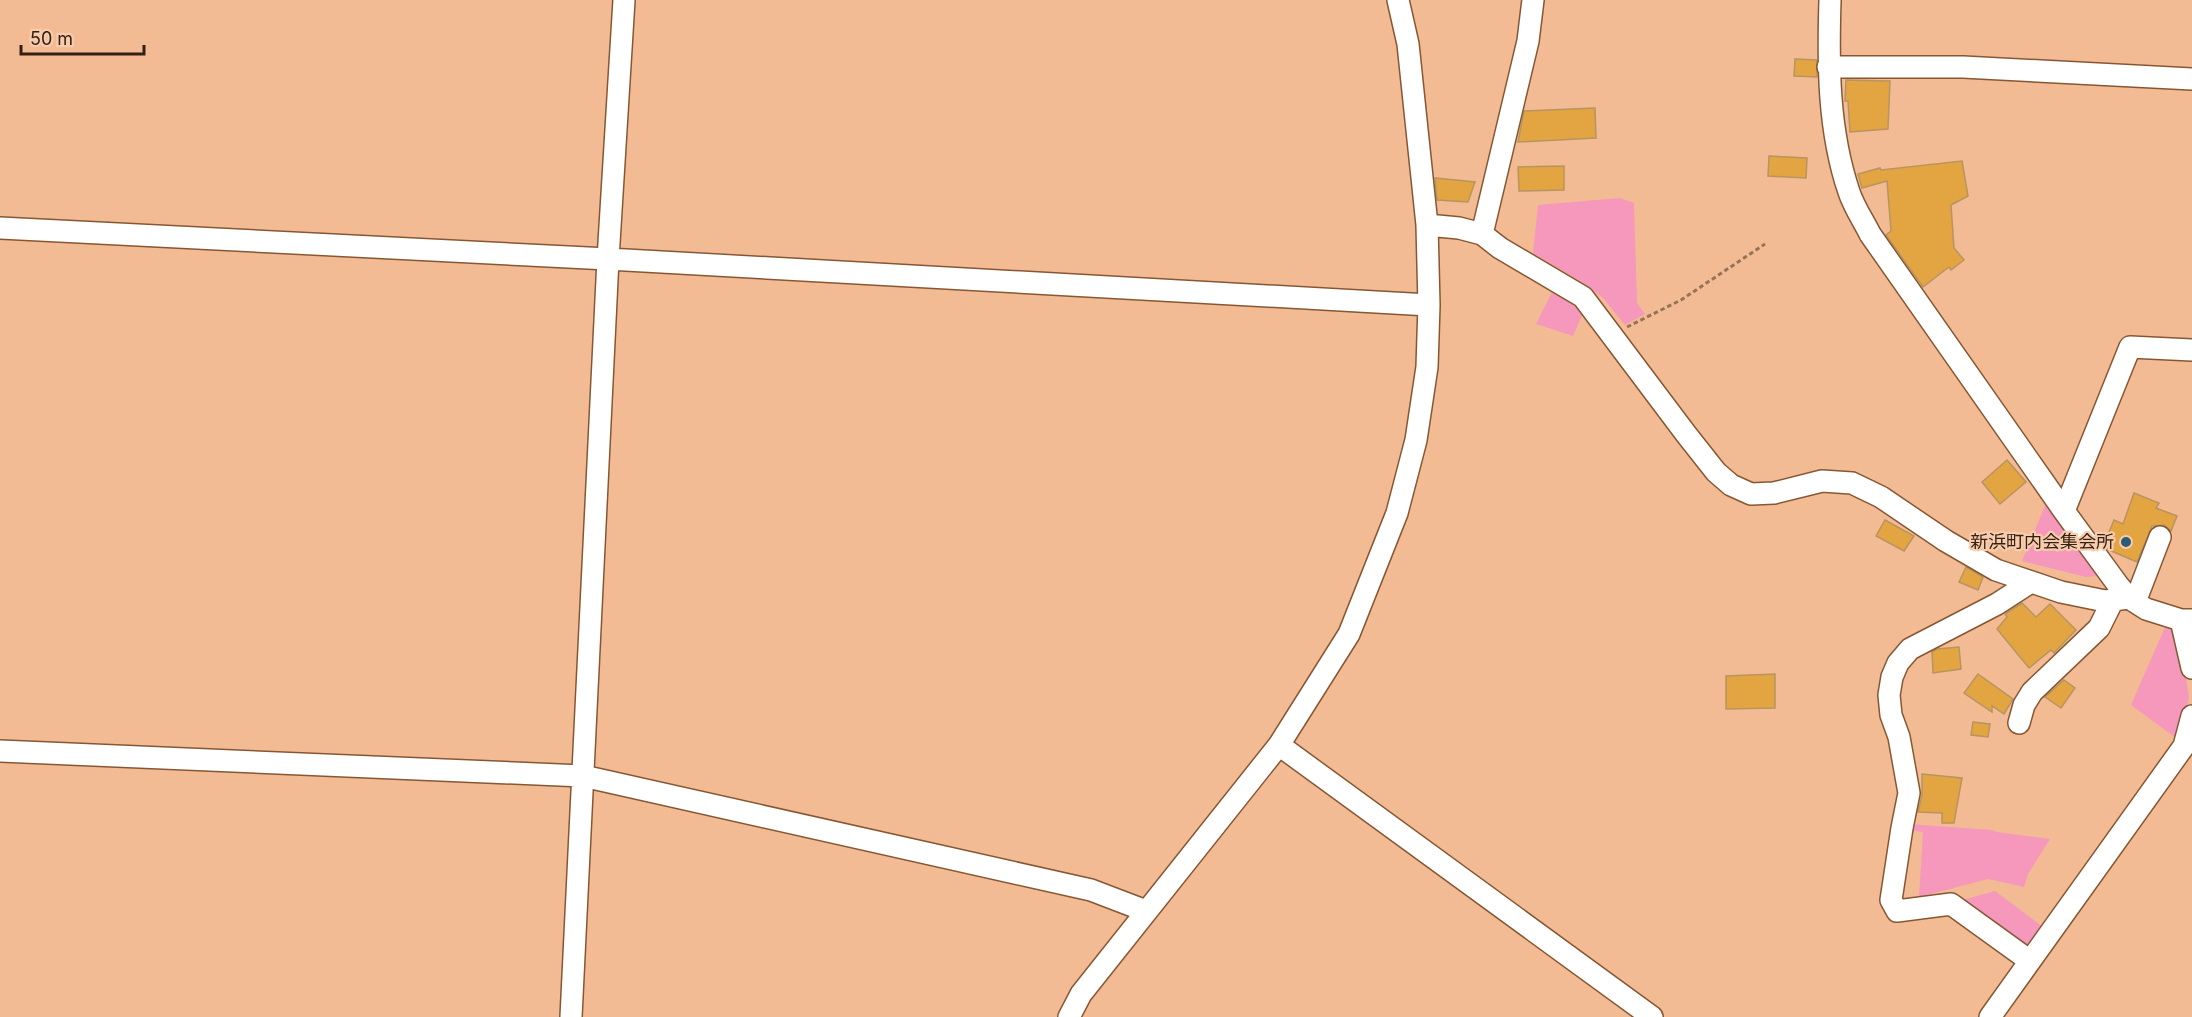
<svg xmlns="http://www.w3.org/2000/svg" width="2192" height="1017" font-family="Inter,'Noto Sans JP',sans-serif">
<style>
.green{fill:#f598bb}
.building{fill:#e2a542;stroke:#b89460;stroke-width:1.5}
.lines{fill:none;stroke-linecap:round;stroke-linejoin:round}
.minor-casing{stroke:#875733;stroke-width:24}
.path{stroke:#987256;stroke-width:3;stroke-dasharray:4.5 3;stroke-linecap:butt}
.minor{stroke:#fff;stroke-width:21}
.poi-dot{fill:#295c79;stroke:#f7cbac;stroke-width:2}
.labels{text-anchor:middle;stroke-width:4.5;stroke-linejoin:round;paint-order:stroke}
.poi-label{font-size:18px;fill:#352112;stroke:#f7cbac;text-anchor:end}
</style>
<rect width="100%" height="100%" fill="#f2bb94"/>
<path class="green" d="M1620,198L1634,203L1637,303L1645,314L1625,325L1603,298L1585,284L1533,253L1538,205Z
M1553,290L1583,313L1573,336L1536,324Z
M2047,501L2097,576L2086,577L2022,561Z
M2166,625L2178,629L2189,697L2180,741L2131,705Z
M1909,824L1991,830L1997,832L2050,839L2028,874L2024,887L1988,879L1919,897L1923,832L1908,830Z
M1995,891L2043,927L2026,948L1959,901Z"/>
<path class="building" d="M1795,59L1817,60V77L1794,76Z
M1846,80L1890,81L1888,129L1850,132L1848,101H1845Z
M1595,108L1596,138L1518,142L1524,111Z
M1769,156L1807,158L1806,178L1768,176Z
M1962,161L1968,196L1951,205L1954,248L1964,260L1951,270L1949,267L1923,287L1886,235L1891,231L1887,181L1862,188L1858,174L1880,168L1881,170Z
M1564,166V190L1519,191L1518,167Z
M1435,178L1475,182L1468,202L1437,200Z
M2007,460L2026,482L2000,504L1982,482Z
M2134,493L2159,503L2156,508L2177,516L2171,531L2164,525L2152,526L2137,562L2109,550L2107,548L2109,544L2105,542L2114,520L2123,524Z
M1885,520L1914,536L1904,551L1876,536Z
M1966,567L1983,577L1978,590L1959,582Z
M2022,603L2036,617L2050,604L2076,630L2054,653L2051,650L2029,668L1997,629L2007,617L2005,614Z
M1959,647L1961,669L1933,673L1932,652L1937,649Z
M1775,674V708L1726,709V676Z
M1978,674L2013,699L2004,714L1992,706V712L1964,693Z
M2064,680L2075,688L2061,708L2045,697Z
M1973,722L1990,724L1988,737L1971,735Z
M1922,774L1962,778L1954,823H1942V813L1918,812L1922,795Z"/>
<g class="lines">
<g class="minor-casing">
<path id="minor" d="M1830,0C1828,65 1828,130 1849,192C1854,207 1863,220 1870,234L2064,511L2118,585L2129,598L2146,609L2181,620H2192
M1828,67H1963L2192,79
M1427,225L1459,228L1482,234L1500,248L1583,297L1686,434L1716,472L1731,485L1751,494L1774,493L1822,481L1852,483L1881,497L1946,541L1996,570L2061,592L2105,601L2129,598
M0,228L608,259L1429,305
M1482,234L1528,41L1533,0
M2064,511L2130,347L2192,350
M2135,602L2160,537
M2181,620L2192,668
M2019,723L2024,705L2032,692L2099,628L2113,600
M1279,745L1652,1017
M0,751L583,776L1091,890L1146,911
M2030,961L1951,904L1897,911L1891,900L1902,828L1909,793L1899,737L1891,715L1889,695L1892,677L1898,663L1910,649L1997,604L2031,582
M571,1017L608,259L624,0
M1069,1017L1081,994L1279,745L1349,634L1397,513L1416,440L1427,367L1429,305L1427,225L1408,44L1398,0
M1990,1017L2184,746L2192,716"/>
</g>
<path class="path" d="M1627,327L1681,300L1765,244"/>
<use href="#minor" class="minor"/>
</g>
<circle class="poi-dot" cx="2126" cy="542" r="6"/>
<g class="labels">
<g class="poi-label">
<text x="2114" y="548">新浜町内会集会所</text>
</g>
</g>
<path d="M21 45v9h123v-9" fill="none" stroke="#352112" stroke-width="3"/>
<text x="30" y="45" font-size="18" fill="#352112" stroke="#f7cbac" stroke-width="4.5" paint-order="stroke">50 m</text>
</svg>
